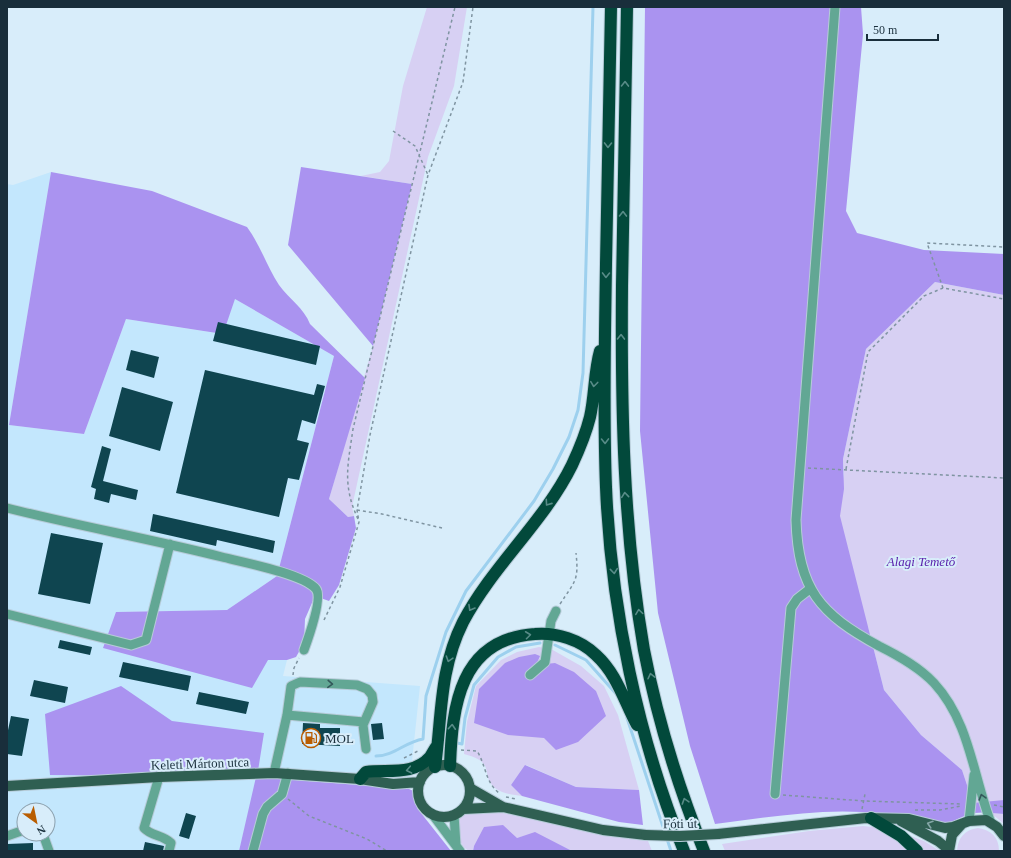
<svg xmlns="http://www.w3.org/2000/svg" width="1011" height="858" font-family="Georgia,serif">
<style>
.built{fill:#c3e7fd;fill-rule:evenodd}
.green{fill:#d7d0f3}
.forest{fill:#aa93f0}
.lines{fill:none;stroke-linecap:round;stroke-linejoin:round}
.stream{stroke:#9dd0ee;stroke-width:3}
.building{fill:#0f4550}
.minor-casing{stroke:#b6cbd8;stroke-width:11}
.major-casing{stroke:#b6cbd8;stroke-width:12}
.highway-casing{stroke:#b6cbd8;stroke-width:14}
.path{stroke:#7f94a1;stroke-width:1.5;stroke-dasharray:3 3;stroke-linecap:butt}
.minor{stroke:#62a794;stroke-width:9}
.major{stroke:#2f5f52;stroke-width:10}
.highway{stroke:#02493b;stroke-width:12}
.major-bridge-casing{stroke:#b6cbd8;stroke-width:12;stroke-linecap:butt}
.major-bridge{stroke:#2f5f52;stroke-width:10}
.oneway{stroke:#588b87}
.oneway2{stroke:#33585a}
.oneway3{stroke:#84a6a6}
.labels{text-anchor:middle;stroke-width:4;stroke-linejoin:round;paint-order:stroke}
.park-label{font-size:13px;font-style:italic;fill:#5b23ad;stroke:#d8edfa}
.poi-label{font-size:13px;fill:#192e3b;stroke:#d8edfa;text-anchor:start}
.street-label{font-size:13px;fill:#192e3b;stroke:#d8edfa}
</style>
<rect width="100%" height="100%" fill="#d8edfa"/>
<path class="built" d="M51,172L9,425L84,434L126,319L222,334L235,299L334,356L277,576L227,610L116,612L268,659L287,660L283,676L420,686L409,789L257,777L239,851H7V184L13,185ZM24,810H48V834H24Z"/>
<path class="green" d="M427,7H467L454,86L428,157L352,507L354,516L348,517L329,499L373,346L412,184L361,176L380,172L389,161L403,86Z
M935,282L1004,295V805L973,803L962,770L921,735L884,690L868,627L827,589L844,474L843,459L866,349Z
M539,647L551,649L581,666L604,686L618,715L639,790L576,787L526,765L511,785L522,796C513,795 503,794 495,788C479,774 498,763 464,754L467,722L476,686L501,660L517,652Z
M486,810C541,819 593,836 648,841L652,851H572L535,833L517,838L474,846L473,851H469C457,844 455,826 461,815L472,811Z
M986,812L1004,814V824L992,814Z
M863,826L892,829L924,841L940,851H725L722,844L809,831Z
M978,828C991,830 999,837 999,851H957C958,838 964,830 978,828Z"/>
<path class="forest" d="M645,7H861L863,34L846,211L857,233L924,250L1004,254V295L935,282L866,349L843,459L844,489L840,516L884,690L921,735L962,770L973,803L1004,800V814C977,811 970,811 947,825C919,820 891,814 863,812C814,809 764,818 715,824L690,746L658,613L640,431Z
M301,167L412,184L373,346L288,245Z
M51,172L152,191L247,227C261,246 267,267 279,285C289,299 304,308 310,324L365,378L329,499L348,517L354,516L356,528L339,585L329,601L315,596L305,619L304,643L296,657L287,660H268L252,688L103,648L116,612L227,610L277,576L334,356L235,299L223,334L126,319L84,434L9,425Z
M535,654L540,656L536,665L555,663L574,672L596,691L606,716L578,742L556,750L544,738L508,735L474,723L479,689L505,663L519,657Z
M121,686L172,721L264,733L257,777L409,789L418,793L417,808L451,851H239L256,777L50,775L45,714Z
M525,765L576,787L639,790L643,825L619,822L522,796L511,785Z
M503,825L517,838L535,832L572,851H473L474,846L484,827Z"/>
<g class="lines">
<path class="stream" d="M555,645L586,660L618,696
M627,718L671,851
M457,743L462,744L465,718L474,685L498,657L516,647L540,643
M376,756C394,756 405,742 423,739L426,696L446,632L466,591L534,501L553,469L569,437L578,410L583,373L593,7"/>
</g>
<path class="building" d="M218,322L320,346L316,365L213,341Z
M131,350L159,357L154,378L126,370Z
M205,370L314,395L317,384L325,386L315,424L302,420L297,440L309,443L299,480L288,478L279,517L176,493Z
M122,387L173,402L160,451L109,436Z
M102,446L111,449L103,481L138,490L136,500L111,494L109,503L94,499L96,489L91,487Z
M153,514L275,541L273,553L217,540L216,546L150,531Z
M51,533L103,543L90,604L38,594Z
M60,640L92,647L90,655L58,648Z
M123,662L191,676L188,691L119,677Z
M34,680L68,687L65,703L30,696Z
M199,692L249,702L246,714L196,704Z
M11,716L29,719L22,756L7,754V735Z
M303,723L320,724V728H340V746L302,744Z
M382,723L384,739L373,740L371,724Z
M186,813L196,816L189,839L179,836Z
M145,842L164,846L163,851H143Z
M33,843V851H8L7,844Z"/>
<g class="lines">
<g class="minor-casing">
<path id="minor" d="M835,7L796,520C798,589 820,614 879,646C899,656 919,667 934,683C970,722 973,776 991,823
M7,508C78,526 151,539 222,557C242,562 304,574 316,589C323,598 308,639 304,650
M7,614L131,645L146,640L170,544
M530,675L545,662L551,621L556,611
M287,715L364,722
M274,773L287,715L291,686L300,682L357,685L367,689L372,695L373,702L363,725L366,749
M159,777L144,828C151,836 163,835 171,843L169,851
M775,794L791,608L797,599L811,588
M433,815L460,851
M454,815L456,845
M969,821L974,775
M40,834L44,837L49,851
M7,836L24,830
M253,851L263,814L267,807L282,794L288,773"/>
</g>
<g class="major-casing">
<path id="major" d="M418 791a26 26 0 1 1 52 0a26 26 0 1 1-52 0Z
M7,786L159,777L274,773L360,779L393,784L420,782
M470,788L503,807L603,830L646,835
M463,809L503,807
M901,821L938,841L949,850
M718,834L866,818L909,819L945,828L953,827L969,821L986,820L997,827L1004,836
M949,851L952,835L962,824"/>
</g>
<g class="highway-casing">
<path id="highway" d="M611,7C609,93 608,179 606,264C605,339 603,413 606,487C611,609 638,738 684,851
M627,7C625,100 623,193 622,286C621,408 623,529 644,650C657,718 678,786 704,851
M450,766C452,706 460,639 535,634C556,632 581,640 596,655C617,674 624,701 637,725
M435,767C442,716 439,670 463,622C493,565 544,522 572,465C579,450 586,433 590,417C595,395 594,372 600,351
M360,779L366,772C388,769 413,776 430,757C432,754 434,750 436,747
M871,818L901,836L917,851"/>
</g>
<path class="path" d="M393,131L415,146L428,175
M943,288L927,243L1004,247
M808,468L1004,478
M846,469L868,352L924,296L943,288L1004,299
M357,510L382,514L442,528
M358,519C342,485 348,464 353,429L455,7
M560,604C575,581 579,581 576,553
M324,620L340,587L359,522L357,510L370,435L428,175L463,82L473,7
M293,675L294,668L299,658
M461,750L477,751C486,765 485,782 499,793
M404,758L420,750
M783,795L864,801L961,804
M506,797L516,799
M288,799L309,816L367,839L387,851
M994,805L1004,807
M862,809L865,794
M915,810H940L961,806"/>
<use href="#minor" class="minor"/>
<use href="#major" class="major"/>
<use href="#highway" class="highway"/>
<g class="major-bridge-casing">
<path id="major-bridge" d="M646,835L680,836L718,834"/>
</g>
<use href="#major-bridge" class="major-bridge"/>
</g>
<defs><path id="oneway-chevron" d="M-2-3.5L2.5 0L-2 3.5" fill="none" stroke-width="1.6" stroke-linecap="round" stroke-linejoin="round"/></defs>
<g class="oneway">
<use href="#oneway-chevron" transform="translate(625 84) rotate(-89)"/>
<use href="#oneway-chevron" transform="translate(608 145) rotate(91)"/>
<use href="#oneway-chevron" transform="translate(623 214) rotate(-89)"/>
<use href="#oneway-chevron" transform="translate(606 275) rotate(91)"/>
<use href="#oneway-chevron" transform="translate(621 337) rotate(-89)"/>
<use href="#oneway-chevron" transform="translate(594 384) rotate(97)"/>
<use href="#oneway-chevron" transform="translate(605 441) rotate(89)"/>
<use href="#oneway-chevron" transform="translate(625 495) rotate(-96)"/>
<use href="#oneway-chevron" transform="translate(548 503) rotate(125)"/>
<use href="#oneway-chevron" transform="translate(614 571) rotate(84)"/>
<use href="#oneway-chevron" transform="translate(471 608) rotate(120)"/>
<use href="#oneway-chevron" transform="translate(639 612) rotate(-98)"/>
<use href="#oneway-chevron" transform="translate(528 635) rotate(-7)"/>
<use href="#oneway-chevron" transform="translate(449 659) rotate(108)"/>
<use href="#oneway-chevron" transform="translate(651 676) rotate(-103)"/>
<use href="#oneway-chevron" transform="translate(452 727) rotate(-86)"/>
<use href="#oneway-chevron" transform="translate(409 770) rotate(169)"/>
<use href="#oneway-chevron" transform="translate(685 801) rotate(-108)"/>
</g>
<g class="oneway2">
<use href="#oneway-chevron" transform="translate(330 684) rotate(3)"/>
<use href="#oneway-chevron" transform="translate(982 797) rotate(-106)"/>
</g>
<use class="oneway3" href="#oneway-chevron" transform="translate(930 824) rotate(-162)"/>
<defs>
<g id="fuel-ring" transform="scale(1)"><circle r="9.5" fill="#d8edfa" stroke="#b95d01" stroke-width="1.5"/><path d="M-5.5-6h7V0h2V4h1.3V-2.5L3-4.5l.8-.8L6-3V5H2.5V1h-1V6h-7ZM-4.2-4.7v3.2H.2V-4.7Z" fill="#b95d01"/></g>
</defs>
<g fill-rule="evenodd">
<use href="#fuel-ring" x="311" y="738"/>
</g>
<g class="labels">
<g class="park-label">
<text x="921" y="566">Alagi Temető</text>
</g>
<g class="poi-label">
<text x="325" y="743">MOL</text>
</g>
<g class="street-label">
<text transform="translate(200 763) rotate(-2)" y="5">Keleti Márton utca</text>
<text transform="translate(680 823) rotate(-1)" y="5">Fóti út</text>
</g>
</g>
<rect width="1011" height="858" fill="none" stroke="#192e3b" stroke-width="16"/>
<g transform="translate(36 822) rotate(147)"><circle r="19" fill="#d8edfa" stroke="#8ca1ae"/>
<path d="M0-3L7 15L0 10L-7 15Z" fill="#b95d01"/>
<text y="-6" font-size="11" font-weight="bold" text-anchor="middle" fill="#192e3b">N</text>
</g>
<path d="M867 34v6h71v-6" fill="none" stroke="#192e3b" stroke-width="2"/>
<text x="873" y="34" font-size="12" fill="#192e3b" stroke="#d8edfa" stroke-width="3" paint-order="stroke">50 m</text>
</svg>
